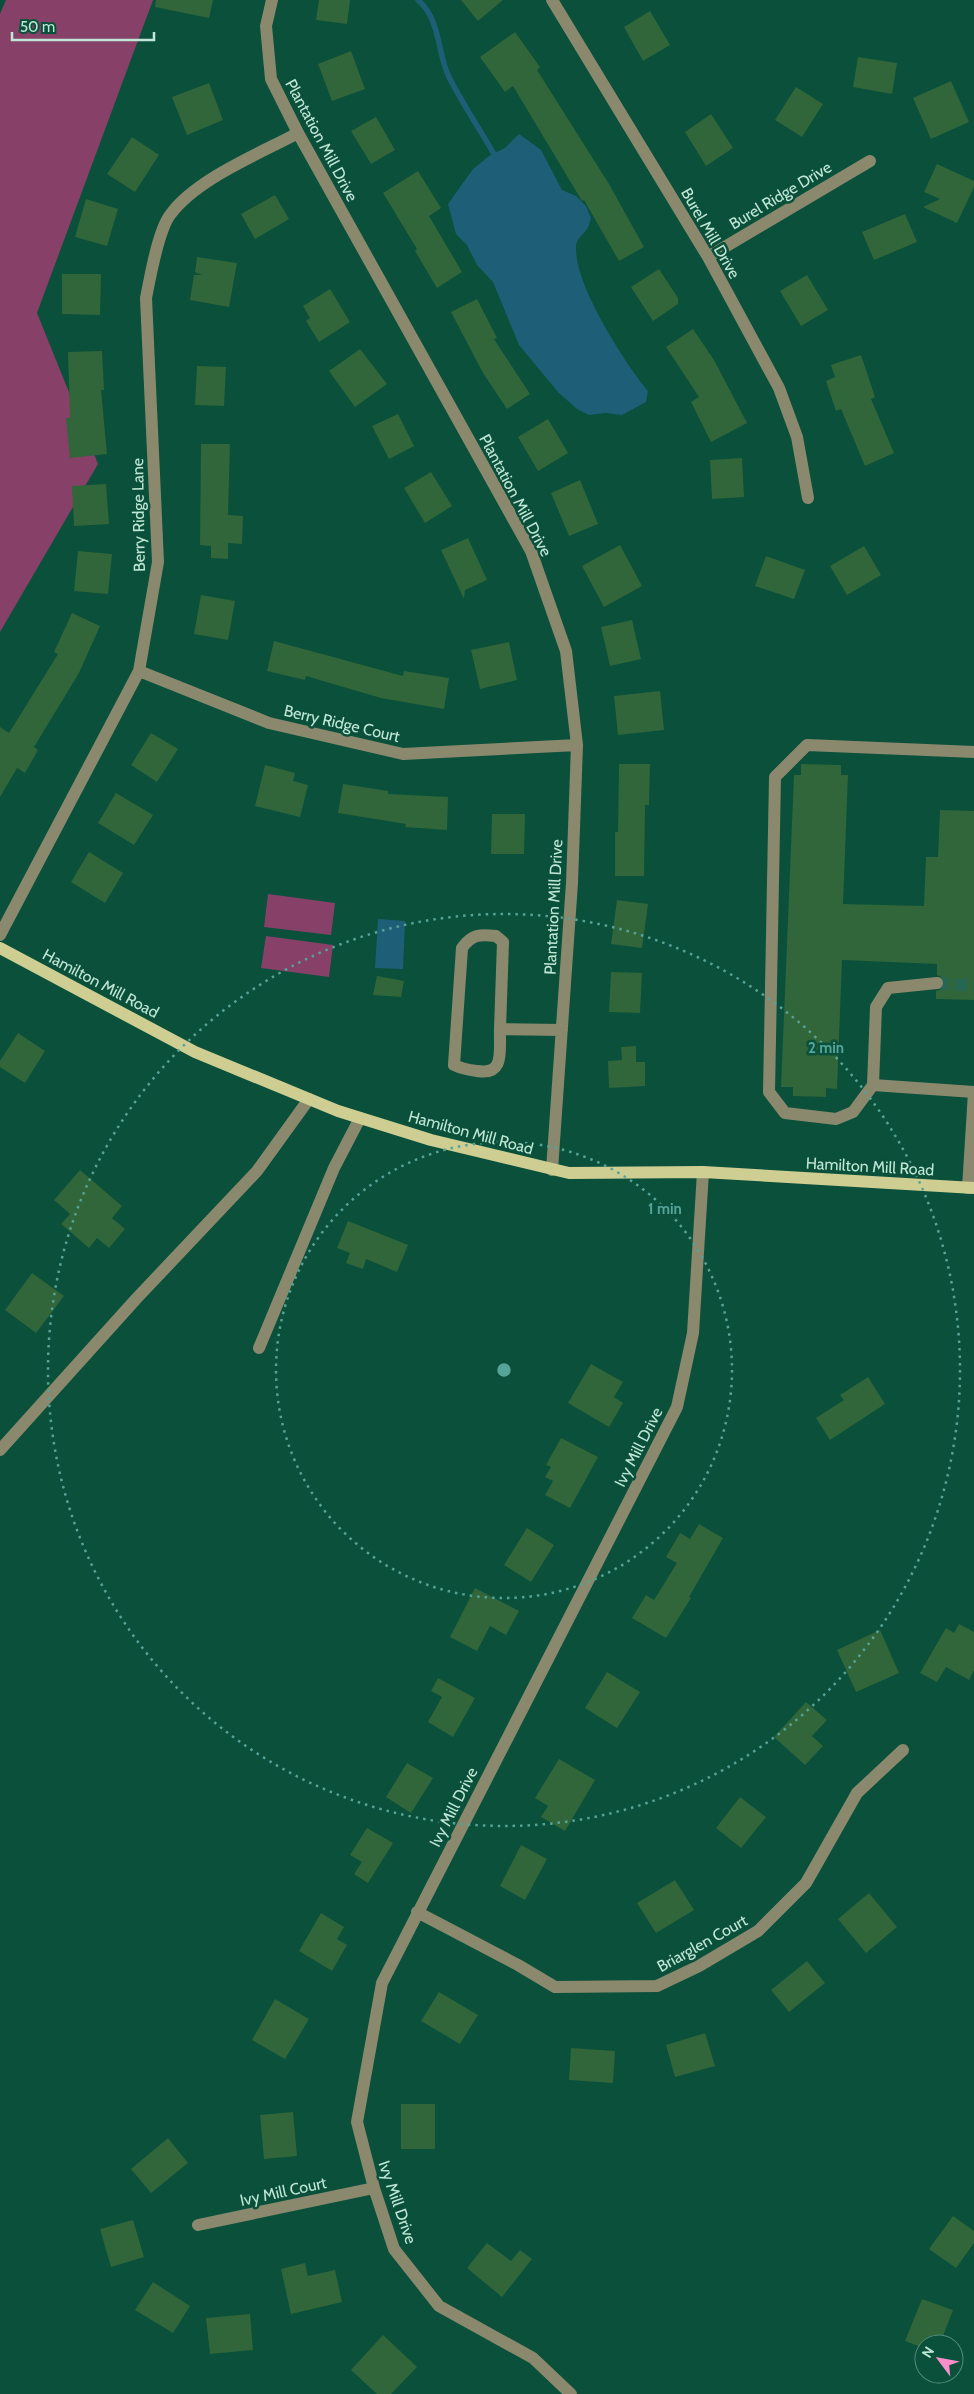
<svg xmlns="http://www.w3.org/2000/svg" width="974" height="2394" font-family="Cabin,sans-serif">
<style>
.green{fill:#874068}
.water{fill:#1e5f77}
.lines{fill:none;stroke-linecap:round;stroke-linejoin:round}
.stream{stroke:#1e5f77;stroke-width:5.5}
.building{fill:#306639}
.minor-tunnel{stroke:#256752;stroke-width:12;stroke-dasharray:12 6;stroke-linecap:butt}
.minor{stroke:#8a896d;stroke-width:12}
.major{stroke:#cece92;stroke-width:12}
.ring{fill:none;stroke:#56a398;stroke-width:2.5;stroke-dasharray:2.5 5}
.labels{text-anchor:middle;stroke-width:5;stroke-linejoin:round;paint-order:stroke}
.street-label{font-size:16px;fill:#c0e7d6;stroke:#0a503b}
.centre{fill:#56a398;stroke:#0a503b;stroke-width:2.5}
.ring-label{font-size:15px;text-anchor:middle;font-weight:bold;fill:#56a398;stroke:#0a503b;stroke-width:5;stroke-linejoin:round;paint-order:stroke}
</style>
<rect width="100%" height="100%" fill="#0a503b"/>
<path class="green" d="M6,0H153L37,313L98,464L0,632V14Z
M268,894L335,903L331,935L264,927Z
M266,936L333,945L329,977L261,968Z"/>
<path class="water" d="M519,134L541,150L562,190L576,196L586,206L591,218C590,221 589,227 587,229C582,236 576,238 576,248C575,285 624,362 648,391L646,402L622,415L606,413L589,415L577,409L558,392L519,345L493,282L477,265L467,245L456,234L448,204L473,169L489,156L505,148Z
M378,919L405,921L403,969L375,968Z"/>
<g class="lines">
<path class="stream" d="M418,0C441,20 437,53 449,77C462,103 479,128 494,154"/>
</g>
<path class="building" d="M156,0H213L209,18L155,7Z
M319,0H350L347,24L316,20Z
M461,0H503L478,21Z
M650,11L670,45L643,61L624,27Z
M515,32L540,67L537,70L609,184L644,247L619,261L584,200L582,201L513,86L505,92L480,57Z
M351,51L365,89L332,101L318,64Z
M858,57L897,63L892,94L853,87Z
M951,81L969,122L931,139L913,98Z
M209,83L223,120L187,135L172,97Z
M796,87L823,104L802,137L775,120Z
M711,114L733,148L706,166L685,132Z
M376,117L395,150L371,164L351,131Z
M132,137L159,155L135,192L107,174Z
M937,164L974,181V187L957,223L923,207L940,199L924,192Z
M418,171L441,208L429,216L462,272L437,288L415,251L417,249L383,193Z
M275,195L289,219L255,239L241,214Z
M86,199L118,209L107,246L75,237Z
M905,214L917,242L874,260L862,232Z
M197,257L237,263L229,307L190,300L194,275H202L195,272Z
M659,269L678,298V304L653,321L631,287Z
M62,274H101L100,315L62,314Z
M807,275L828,310L801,326L780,291Z
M330,289L350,322L319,342L306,321L310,318L303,306Z
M477,299L497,338L494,339L530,394L507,409L483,373L451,312Z
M693,329L714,360L747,423L711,442L691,402L699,397L666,347Z
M360,349L387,384L355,407L329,371Z
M102,351L104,390H101L107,454L70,458L66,418H70L68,352Z
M861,355L875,397L871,399L894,453L865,466L841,409L836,411L826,381L835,377L831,365Z
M197,366L226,367L224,406L195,405Z
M398,414L414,446L389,459L372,426Z
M548,419L568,453L538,471L518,437Z
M201,444H230L228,515L243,516L242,544L228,543V559L211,558V546L200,545Z
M742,458L744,497L712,499L710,460Z
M431,472L452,506L425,523L404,488Z
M580,480L598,524L569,536L551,493Z
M106,484L109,524L74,526L72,486Z
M468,538L487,580L465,590L464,599L441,550Z
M620,545L642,586L604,607L582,566Z
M864,546L881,575L847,595L830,566Z
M78,551L112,554L108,594L74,591Z
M766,556L805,570L794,599L755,586Z
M201,595L235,601L228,640L194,634Z
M72,613L100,626L79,673L34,747L38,750L25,773L17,768L0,797V727L9,733L58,654L54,652Z
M632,620L641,659L610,666L601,627Z
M274,641L403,676L404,671L449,678L444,709L381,698L306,676L305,680L267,671Z
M509,642L517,680L480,689L471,650Z
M660,691L664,730L618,735L614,696Z
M151,733L178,749L157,782L131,765Z
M619,764H650L649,805H645L644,876H615V832H618Z
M801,764L841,765V775H848L843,904L924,906L926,857H938L940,810L974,811V1000L936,999V991L942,989L945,983L943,978L937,975V964L842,960L837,1089L826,1088V1097L793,1096V1087H781L794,775H801Z
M265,765L295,773L293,781L308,785L300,817L255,806Z
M343,784L388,791V794L448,797L447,830L405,827L406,824L338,813Z
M116,793L153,815L134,845L98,823Z
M492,814H525L524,854H491Z
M89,852L123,873L105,903L71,882Z
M617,900L648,904L642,948L611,944Z
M611,972L642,973L640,1013L609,1012Z
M377,976L404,981L401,997L373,995Z
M18,1033L45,1051L25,1083L0,1067V1061Z
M636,1046V1062H645V1086L609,1088L608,1061L622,1060L621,1047Z
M80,1170L122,1206L112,1218L125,1229L109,1248L97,1238L89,1248L61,1224L70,1214L54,1200Z
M348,1221L408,1245L397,1272L366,1259L363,1269L346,1263L350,1253L337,1248Z
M32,1273L64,1296L36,1333L5,1310Z
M591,1364L623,1382L614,1397L623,1403L609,1427L568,1403Z
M868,1377L885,1404L830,1440L816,1418L844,1400L840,1395Z
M561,1438L598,1457L570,1508L545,1495L553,1481L545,1477L551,1467L546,1465Z
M699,1524L723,1538L689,1597L691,1598L666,1638L632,1618L646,1595L654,1600L677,1563L666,1557L680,1533L690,1539Z
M527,1528L554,1545L531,1582L504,1565Z
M475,1588L519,1611L506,1635L490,1626L477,1651L450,1637Z
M959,1624L974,1632V1670L969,1680L946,1667L937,1682L920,1673L946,1628L954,1633Z
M880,1630L899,1673L856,1692L837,1650Z
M607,1672L640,1692L617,1728L585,1708Z
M438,1678L475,1698L453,1737L428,1722L442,1697L431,1691Z
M806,1702L827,1720L812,1736L823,1746L805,1765L774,1737Z
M559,1759L595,1780L565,1831L541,1817L548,1806L535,1798Z
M407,1763L433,1778L411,1813L386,1797Z
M740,1797L766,1817L741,1848L716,1828Z
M367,1828L393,1843L368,1883L354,1874L362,1862L350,1855Z
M521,1845L547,1859L525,1900L500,1886Z
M675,1880L694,1910L656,1933L637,1903Z
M869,1893L897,1927L866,1953L838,1919Z
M321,1913L344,1927L337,1939L347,1945L332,1971L299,1951Z
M807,1961L825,1983L789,2012L771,1990Z
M439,1992L478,2015L460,2044L421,2021Z
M275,1999L309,2019L285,2059L252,2040Z
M705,2033L715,2066L675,2077L666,2045Z
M571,2048L615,2051L613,2083L569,2080Z
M401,2104H435V2149H401Z
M293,2112L297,2156L264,2159L260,2115Z
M168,2138L188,2163L151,2193L131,2169Z
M953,2216L974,2231V2243L956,2268L929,2249Z
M133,2220L144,2257L111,2267L100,2229Z
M487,2243L511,2261L520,2250L532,2259L502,2297L467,2268Z
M305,2263L308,2276L335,2270L342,2302L291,2314L281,2269Z
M153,2282L190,2306L173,2333L135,2310Z
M922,2299L953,2310L940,2344H924V2348L905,2341Z
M250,2314L253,2350L210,2354L206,2318Z
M383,2335L417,2367L391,2394H377L351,2370Z"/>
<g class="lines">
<path class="minor-tunnel" d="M937,983L974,986"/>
<path class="minor" d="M272,0L266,26L271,79L298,133L531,551L566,651L577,745L572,883L552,1170
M552,0L708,257L779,388L797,437L808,498
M708,257L870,161
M139,671L269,723L403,754L577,745
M974,752L807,745L775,777L769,1092L785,1113L836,1119L853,1112L873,1085L974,1092
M0,935L139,671L158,562L146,298C150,278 158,231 170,215C196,179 259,154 298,133
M500,1029L503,942L496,936C480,934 472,934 462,948L454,1065C462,1069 468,1070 477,1071C506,1076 499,1049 500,1029L562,1030
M873,1085L876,1007L888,988L937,983
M968,1188L974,1092
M259,1348L334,1168L360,1118
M0,1450L136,1299L257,1171L309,1099
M417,1912L518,1965L555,1987L657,1986L699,1966L758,1931L806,1883L857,1793L903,1750
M198,2225L374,2188
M571,2394L533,2358L439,2306L394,2249L374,2188L357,2122L382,1983L677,1407L693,1333L703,1172"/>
<path class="major" d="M0,948L195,1052L338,1111L431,1140L569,1173L703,1172L974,1188"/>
</g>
<g class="ring">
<circle cx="504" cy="1370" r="228"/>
<circle cx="504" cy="1370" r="456"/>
</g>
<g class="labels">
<g class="street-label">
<text transform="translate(322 140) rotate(62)" y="6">Plantation Mill Drive</text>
<text transform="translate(780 195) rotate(-31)" y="6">Burel Ridge Drive</text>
<text transform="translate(711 233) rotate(60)" y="6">Burel Mill Drive</text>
<text transform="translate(516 495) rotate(62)" y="6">Plantation Mill Drive</text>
<text transform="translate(138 515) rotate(-91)" y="6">Berry Ridge Lane</text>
<text transform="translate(342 723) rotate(13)" y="6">Berry Ridge Court</text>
<text transform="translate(553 907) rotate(-87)" y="6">Plantation Mill Drive</text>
<text transform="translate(101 983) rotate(28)" y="6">Hamilton Mill Road</text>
<text transform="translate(471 1132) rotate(15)" y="6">Hamilton Mill Road</text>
<text transform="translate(870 1166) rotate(3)" y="6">Hamilton Mill Road</text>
<text transform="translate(638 1447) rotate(-63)" y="6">Ivy Mill Drive</text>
<text transform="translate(453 1807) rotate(-63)" y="6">Ivy Mill Drive</text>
<text transform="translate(702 1943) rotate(-29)" y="6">Briarglen Court</text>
<text transform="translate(283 2191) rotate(-12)" y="6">Ivy Mill Court</text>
<text transform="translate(398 2202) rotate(71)" y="6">Ivy Mill Drive</text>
</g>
</g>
<circle cx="504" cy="1370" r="8" class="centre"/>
<g class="ring-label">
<text x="826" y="1053">2 min</text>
<text x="665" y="1214">1 min</text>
</g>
<g transform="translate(939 2359) rotate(302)"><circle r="24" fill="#0a503b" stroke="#538c79"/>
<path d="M0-4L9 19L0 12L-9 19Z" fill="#f98fc9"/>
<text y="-8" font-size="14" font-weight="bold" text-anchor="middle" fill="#c0e7d6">N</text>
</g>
<path d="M12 32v8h142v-8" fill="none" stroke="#c0e7d6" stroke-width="2.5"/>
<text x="20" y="32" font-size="15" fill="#c0e7d6" stroke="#0a503b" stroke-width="4" paint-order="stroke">50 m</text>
</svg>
